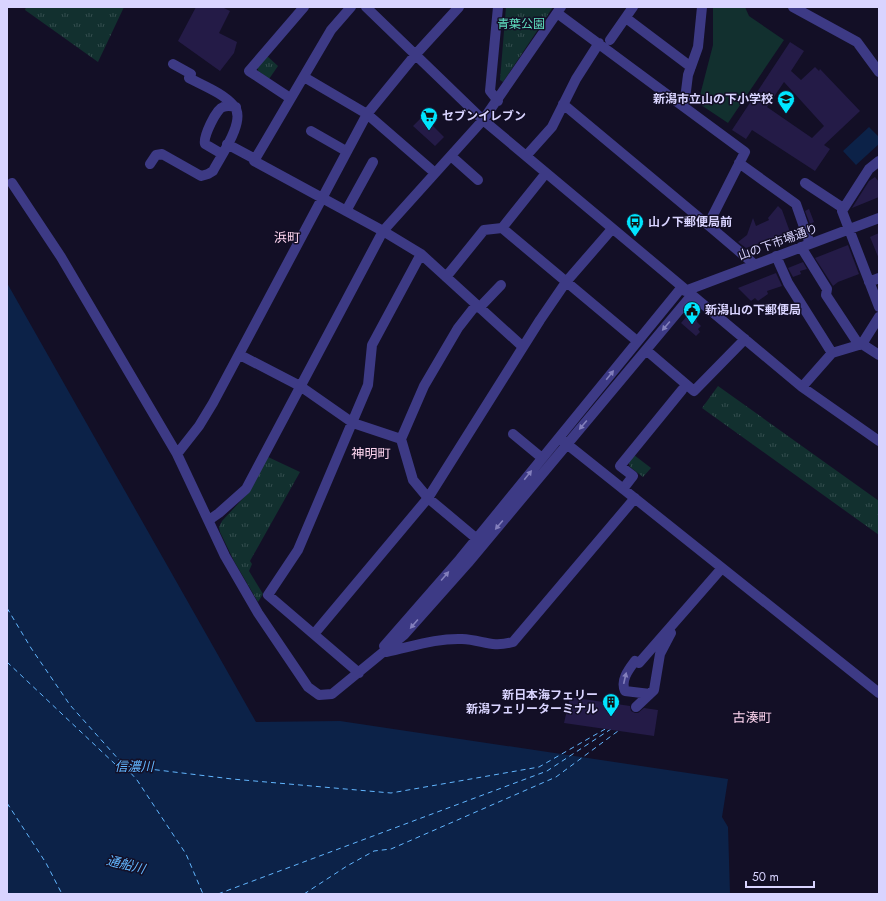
<svg xmlns="http://www.w3.org/2000/svg" width="886" height="901" font-family="Jost,'Noto Sans JP',sans-serif">
<style>
.park{fill:url(#park-tufts)}
.garden{fill:#12302f}
.water{fill:#0c2248}
.lines{fill:none;stroke-linecap:round;stroke-linejoin:round}
.ferry{stroke:#62b6ff;stroke-width:1;stroke-dasharray:5 4;stroke-linecap:butt}
.building{fill:#241b47;fill-rule:evenodd}
.minor{stroke:#3d3a85;stroke-width:10}
.oneway{fill:#837fbc}
.labels{text-anchor:middle;stroke-width:3;stroke-linejoin:round;paint-order:stroke}
.park-label{font-size:12px;fill:#5fe0c0;stroke:#130f26}
.poi-label{font-size:12px;font-weight:bold;fill:#d9d4ff;stroke:#130f26;text-anchor:start}
.street-label{font-size:12px;fill:#d9d4ff;stroke:#130f26}
.neighbourhood-label{font-size:13px;fill:#ffd6f0;stroke:#130f26}
.water-label{font-size:13px;font-style:italic;fill:#62b6ff;stroke:#130f26}
</style>
<defs>
<pattern id="park-tufts" width="24" height="20" patternUnits="userSpaceOnUse"><rect width="24" height="20" fill="#12302f"/><path d="M3 7l-1-3M5 7V3M7 7l1-3M15 17l-1-3M17 17v-4M19 17l1-3" fill="none" stroke="#344d4e"/></pattern>
</defs>
<rect width="100%" height="100%" fill="#130f26"/>
<path class="park" d="M26,7H124L98,62L25,10Z
M506,7H553L503,82L500,80Z
M267,56L278,66L269,79L258,71V67Z
M718,386L879,501V535L702,408Z
M634,455L651,468L643,477L630,467L629,462Z
M268,457L300,472L250,561L252,564L249,571L263,594L258,602L234,561L220,532L219,527L222,521L249,492Z"/>
<path class="garden" d="M713,7H745L749,16L784,40L728,123L698,103L713,45Z"/>
<path class="water" d="M869,127L879,137V144L856,165L843,151Z
M7,283L256,722L340,721L728,779L722,817L728,827L730,894H7Z"/>
<g class="lines">
<path class="ferry" d="M7,608L31,648L70,705L137,780L186,854L203,894
M7,662L116,765L232,779L391,793L539,767L607,728
M7,803L46,863L62,894
M218,894L547,771L611,729
M304,894L347,866L374,851L391,849L556,777L618,731"/>
</g>
<path class="building" d="M196,7H222L230,11L219,33L237,42L234,53L220,71L178,41Z
M790,42L804,51L791,71L801,80L815,67L819,71L820,69L860,111L824,145L830,149L815,171L752,130L746,139L732,130ZM784,82L824,126L812,138L767,107Z
M423,116L444,137L435,146L413,126Z
M875,177L879,182V197L852,208L869,181Z
M778,206L782,210L790,232L746,248L738,242L747,235L753,218L756,226L769,220L768,218Z
M809,209L814,222L810,224L805,211Z
M879,233V259L870,237Z
M848,245L859,274L838,282L833,286L815,258Z
M803,262L807,269L800,271L801,274L793,277L788,268Z
M776,273L782,286L767,291L768,294L758,301L755,298L751,301L738,288Z
M696,315L697,322L701,326L698,329L700,332L696,336L681,323L687,316Z
M570,697L630,706L631,711L635,713H638L644,708L658,710L654,736L564,723Z"/>
<g class="lines">
<path class="minor" d="M351,7L331,30L254,161L383,231L421,254L523,347
M366,7L483,120L802,387L879,441
M702,7L698,47L688,75L684,107L745,152L708,225L754,264
M793,7L857,42L879,72
M557,13L684,107
M626,18L691,67
M610,40L633,7
M304,77L367,114L435,173
M290,98L249,71L304,7
M498,101L490,91L498,7
M563,104L708,225
M311,131L346,151
M227,144L255,159
M222,154L205,144C203,137 216,109 223,107C227,105 232,106 236,107
M451,156L478,180
M526,156L552,127L576,79L599,43
M879,161L869,169L842,211L879,307
M739,163L796,204L810,244
M150,164L156,155L162,154L201,176L208,174L213,171C220,157 247,120 234,106C223,93 204,86 189,78L191,74L173,64
M12,183L61,257L177,454L225,556L258,613L308,687L319,695L332,694L404,635L468,563L691,296
M805,183L843,208
M346,211L373,162
M502,228L637,341
M801,247L827,289L826,295L859,345
M776,256L788,283L832,353
M446,277L484,230L502,228L546,173
M869,282L879,278
M685,291L879,218
M476,305L458,328L424,386L401,439L413,480L428,498L477,539
M479,308L501,285
M862,344L879,355
M646,350L694,391L745,339
M240,355L300,386L353,423L401,439
M802,387L832,353L862,344L879,317
M513,434L542,458
M563,441L879,693
M177,454L199,426L213,403L367,114L416,54L459,7
M623,489L633,476L620,466L682,390
M209,520L219,513L246,489L383,231L483,120L561,7
M314,634L428,498L540,320L566,282L612,229
M384,646L460,559L682,287
M386,652C411,647 436,638 462,639C483,640 491,648 513,642L635,498
M359,673L268,595L298,550L368,385L372,345L421,254
M650,694L625,691C620,680 629,669 635,661L639,663L722,568
M636,707L654,690L660,654L671,633"/>
</g>
<defs><path id="oneway-solid" d="M-6-.8H1V-3.2L6.5 0L1 3.2V.8H-6Z"/></defs>
<g class="oneway">
<use href="#oneway-solid" transform="translate(666 326) rotate(130)"/>
<use href="#oneway-solid" transform="translate(610 375) rotate(-51)"/>
<use href="#oneway-solid" transform="translate(583 425) rotate(130)"/>
<use href="#oneway-solid" transform="translate(528 475) rotate(-51)"/>
<use href="#oneway-solid" transform="translate(499 525) rotate(130)"/>
<use href="#oneway-solid" transform="translate(445 576) rotate(-49)"/>
<use href="#oneway-solid" transform="translate(414 624) rotate(131)"/>
<use href="#oneway-solid" transform="translate(625 678) rotate(-77)"/>
</g>
<defs>
<g id="school-pin" transform="scale(0.9)"><path d="M0 17L-7.5 6A9.5 9.5 0 1 1 7.5 6Z" fill="#00e5ff" stroke="#130f26"/><path d="M0-5L7-2L0 1L-7-2ZM-4 1L0 2.5L4 1V4Q0 6-4 4Z" fill="#111"/></g>
<g id="supermarket-pin" transform="scale(0.9)"><path d="M0 17L-7.5 6A9.5 9.5 0 1 1 7.5 6Z" fill="#00e5ff" stroke="#130f26"/><path d="M-6-5.5h2.5l.6 2H6L4.5 2H-2.5L-4.4-4H-6ZM-1.5 3.2a1.3 1.3 0 1 0 .1 0ZM3 3.2a1.3 1.3 0 1 0 .1 0Z" fill="#111"/></g>
<g id="bus-pin" transform="scale(0.9)"><path d="M0 17L-7.5 6A9.5 9.5 0 1 1 7.5 6Z" fill="#00e5ff" stroke="#130f26"/><path d="M-5-6H5V4H4V6H2V4H-2V6H-4V4H-5ZM-3.5-4V0h7V-4ZM-3.5 1.2v1.5H-2V1.2ZM2 1.2v1.5H3.5V1.2Z" fill="#111"/></g>
<g id="civic-pin" transform="scale(0.9)"><path d="M0 17L-7.5 6A9.5 9.5 0 1 1 7.5 6Z" fill="#00e5ff" stroke="#130f26"/><path d="M-.6-6.5H3V-4.5H.6V-3L4-1V1h2V6H-6V1h2V-1L-.6-3ZM-1.2 2.5V6h2.4V2.5Z" fill="#111"/></g>
<g id="building-pin" transform="scale(0.9)"><path d="M0 17L-7.5 6A9.5 9.5 0 1 1 7.5 6Z" fill="#00e5ff" stroke="#130f26"/><path d="M-4-6H4V6H1V3H-1V6H-4ZM-2.5-4.3h1.7v1.8h-1.7ZM.8-4.3h1.7v1.8H.8ZM-2.5-1h1.7V.8h-1.7ZM.8-1h1.7V.8H.8Z" fill="#111"/></g>
</defs>
<g fill-rule="evenodd">
<use href="#school-pin" x="786" y="99"/>
<use href="#supermarket-pin" x="429" y="116"/>
<use href="#bus-pin" x="635" y="222"/>
<use href="#civic-pin" x="692" y="310"/>
<use href="#building-pin" x="611" y="702"/>
</g>
<g class="labels">
<g class="park-label">
<text x="521" y="28">青葉公園</text>
</g>
<g class="poi-label">
<text x="773" y="103" text-anchor="end">新潟市立山の下小学校</text>
<text x="442" y="120">セブンイレブン</text>
<text x="648" y="226">山ノ下郵便局前</text>
<text x="705" y="314">新潟山の下郵便局</text>
<text x="598" y="699" text-anchor="end">新日本海フェリー<tspan x="598" dy="14">新潟フェリーターミナル</tspan></text>
</g>
<g class="street-label">
<text transform="translate(778 242) rotate(-20)" y="4">山の下市場通り</text>
</g>
<g class="neighbourhood-label">
<text x="287" y="242">浜町</text>
<text x="371" y="458">神明町</text>
<text x="752" y="722">古湊町</text>
</g>
<g class="water-label">
<text x="134" y="771">信濃川</text>
<text transform="translate(126 864) rotate(14)" y="5">通船川</text>
</g>
</g>
<rect width="886" height="901" fill="none" stroke="#d9d4ff" stroke-width="16"/>
<path d="M746 881v6h68v-6" fill="none" stroke="#d9d4ff" stroke-width="2"/>
<text x="752" y="881" font-size="12" fill="#d9d4ff" stroke="#130f26" stroke-width="3" paint-order="stroke">50 m</text>
</svg>
